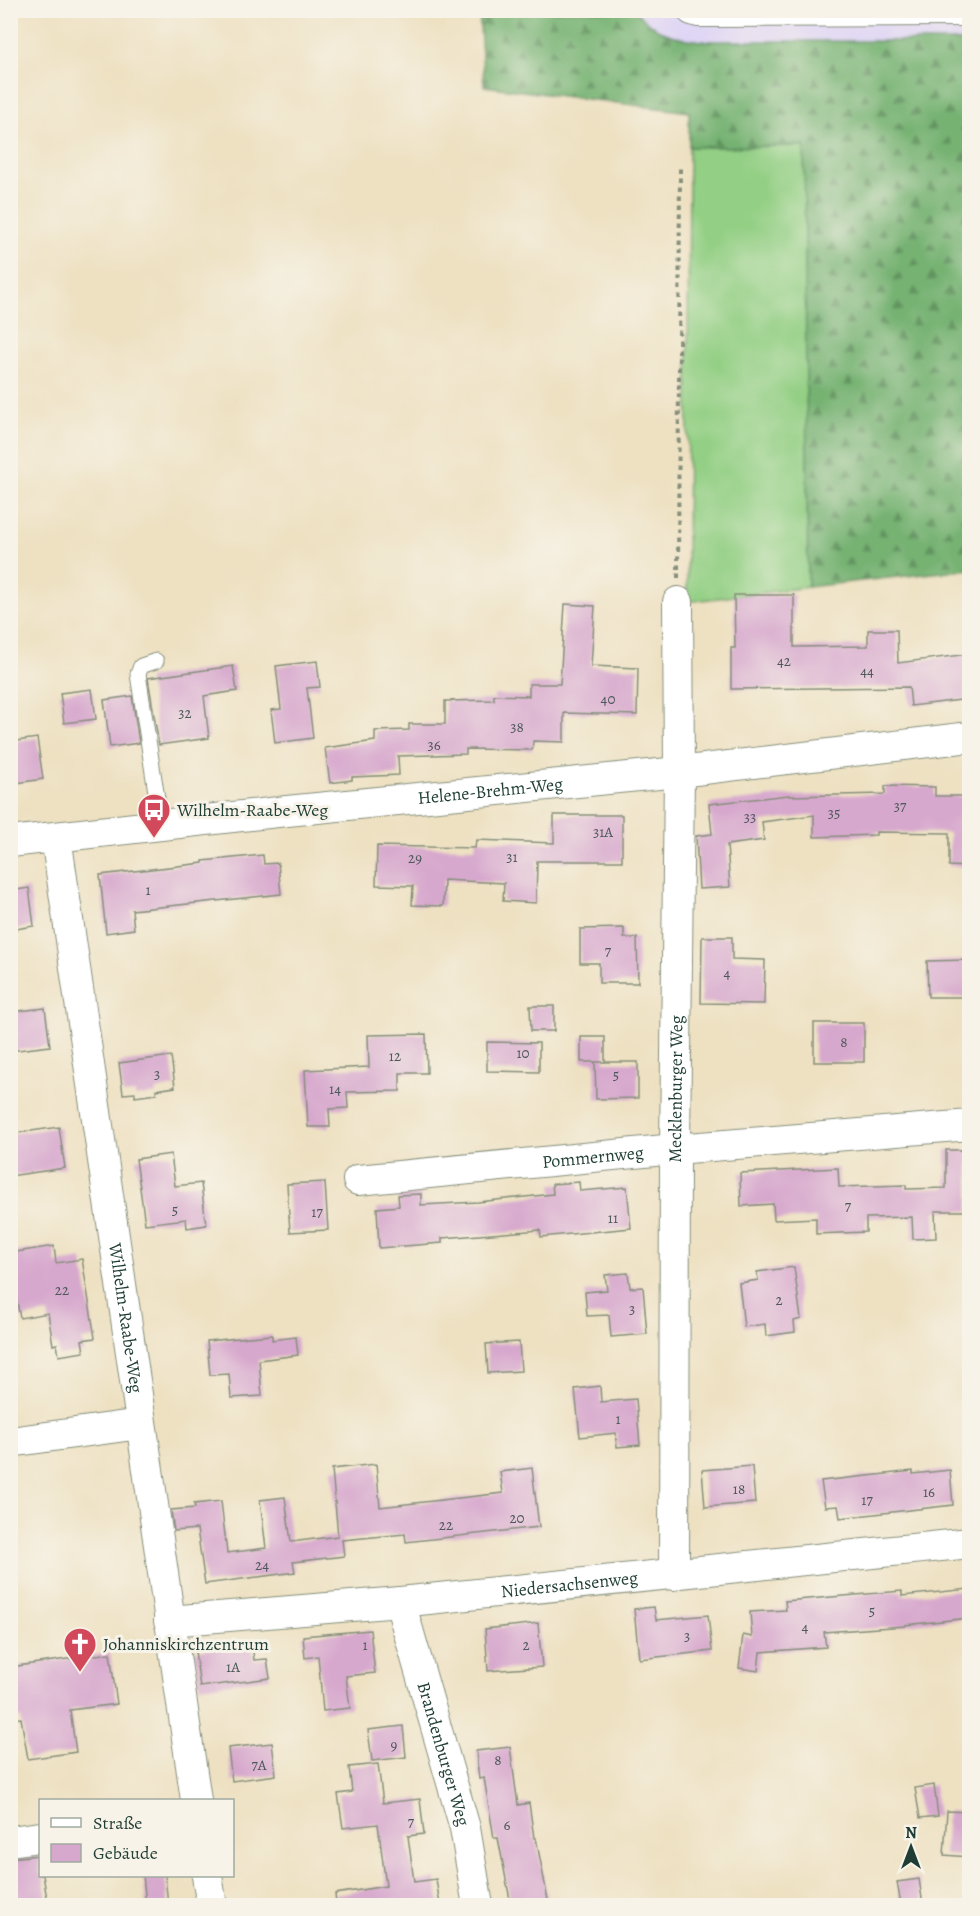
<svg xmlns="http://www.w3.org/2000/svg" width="980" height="1916" font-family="Alegreya,serif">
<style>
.built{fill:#dfd5f5}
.grass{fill:#93cf84;stroke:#59865c;stroke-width:1.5}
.forest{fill:url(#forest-firs);stroke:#4a7853;stroke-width:1.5}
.building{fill:#d7a8cd}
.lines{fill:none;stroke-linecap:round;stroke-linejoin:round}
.service-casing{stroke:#868f7b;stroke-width:17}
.minor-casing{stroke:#868f7b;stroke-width:32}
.path{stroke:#868f7b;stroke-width:4;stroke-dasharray:4.5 4.5;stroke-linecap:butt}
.service{stroke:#fff;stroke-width:15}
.minor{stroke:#fff;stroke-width:30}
.labels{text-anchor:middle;stroke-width:6;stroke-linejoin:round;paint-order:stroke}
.number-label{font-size:15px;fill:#4d585a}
.street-label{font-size:18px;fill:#1f3d34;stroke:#f7f3e8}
.poi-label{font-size:18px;fill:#1f3d34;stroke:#f7f3e8;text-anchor:start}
</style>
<defs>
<pattern id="forest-firs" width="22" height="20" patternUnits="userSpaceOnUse" patternTransform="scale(1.5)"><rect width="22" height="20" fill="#76b272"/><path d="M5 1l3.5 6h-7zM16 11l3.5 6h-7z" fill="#60925e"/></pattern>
</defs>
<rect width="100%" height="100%" fill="#f7f3e8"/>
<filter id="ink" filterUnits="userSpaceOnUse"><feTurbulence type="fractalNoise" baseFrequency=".0167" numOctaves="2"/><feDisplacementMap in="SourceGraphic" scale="12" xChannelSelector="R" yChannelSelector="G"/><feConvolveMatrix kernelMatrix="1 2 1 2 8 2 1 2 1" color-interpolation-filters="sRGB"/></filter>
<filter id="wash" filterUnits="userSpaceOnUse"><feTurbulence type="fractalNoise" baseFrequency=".008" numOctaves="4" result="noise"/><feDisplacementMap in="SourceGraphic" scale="24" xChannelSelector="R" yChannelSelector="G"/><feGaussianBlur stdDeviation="1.35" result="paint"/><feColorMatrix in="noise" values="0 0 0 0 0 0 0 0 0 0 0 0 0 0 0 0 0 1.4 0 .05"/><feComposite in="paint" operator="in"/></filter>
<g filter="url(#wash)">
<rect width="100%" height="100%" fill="#eee1c2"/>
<path class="built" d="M635,11H969V41H701L674,38L648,23Z"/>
<path class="grass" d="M805,146L808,587L687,602L689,147Z"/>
<path class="forest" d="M479,11H635C658,33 670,37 701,41H969V569L808,587L804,146L689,147V112L484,86Z"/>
<g id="blocks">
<path class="building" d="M734,595H794V647L868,646V630H897L898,663L969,654V699L911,706L909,687L731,689V648H735Z
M565,604L595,606L591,666L638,668L637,715L564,713V742L533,741L532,750L466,749V754L398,756L399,775L352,777V780L330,783L325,748L375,741V731L409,730V724H445V701L494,700V695L529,696V684H560Z
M317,661L320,687L307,688L313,738L275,743L271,710L281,709L276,666Z
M233,666L237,691L204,696L209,738L159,745L148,678Z
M92,689L96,719L64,723L60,693Z
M132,696L139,743L110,747L104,700Z
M37,738L43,779L10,784V742Z
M885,786L935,787V796H969V867L949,866V833L876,832V835L814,837V815L762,822L764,840L727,845L730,887L699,889L696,836L712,834L709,804L789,795V796L885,794Z
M554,815H622V861H537L536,903L503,901L504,883L444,880L443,906L412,905L413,886L376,885L377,846L475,848L476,840L554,843Z
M263,855L264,864L278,863L281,894L132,910L134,929L106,933L100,875L203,863V861Z
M29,888L34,926L10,930V891Z
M624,928V938H637L638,983H599V963H580V929Z
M702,937H732V959L765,960L764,1004L701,1003Z
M969,960V997H928L927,961Z
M530,1006H554V1031H531Z
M45,1008L50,1046L10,1051V1012Z
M814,1023H864V1062H814Z
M426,1034L427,1073H400V1091L347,1092L348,1108L329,1109L330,1127H308L305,1070L369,1067L368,1035Z
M581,1037H605V1062H581Z
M487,1042L539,1043V1072L487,1071Z
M171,1056L175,1087L156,1090V1094L135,1097V1093L123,1094L119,1063Z
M595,1062H638V1098L596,1099Z
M59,1127L65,1168L10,1176V1134Z
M946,1150H969V1211H935L936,1238L913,1239L912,1217L866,1218V1232L816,1234V1218L774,1220L773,1204L741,1206L740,1173L838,1168L839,1187L906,1185V1189L946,1188Z
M171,1154L175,1186L201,1183L206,1225L187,1228L186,1219L145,1224L136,1159Z
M325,1182L328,1230L290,1232L287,1184Z
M579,1182L580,1191L627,1187L631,1228L541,1237L540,1230L442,1238V1243L379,1248L377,1208L399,1206L398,1195L421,1194V1205L478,1202L553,1194L552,1184Z
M54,1246L56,1263L82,1259L95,1338L82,1340L84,1352L59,1356L57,1344L53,1345L48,1313L20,1318L10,1263V1253Z
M794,1267L801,1319L794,1321L795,1332L766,1336L765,1324L744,1327L739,1283L758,1280L757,1272Z
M628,1273L630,1288L643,1287L647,1334L611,1337L609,1315L587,1316L585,1292L607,1290L605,1275Z
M272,1335V1340L296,1337L298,1355L259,1360L262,1396L231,1398L229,1374L210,1375L207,1341Z
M519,1342L521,1371L488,1373L486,1344Z
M600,1386L601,1402L636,1399L640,1445L617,1447L616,1433L580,1437L575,1389Z
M376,1464L380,1507L503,1493L500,1472L532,1468L539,1527L406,1542L405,1534L342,1540L344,1556L293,1562L295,1572L205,1584L197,1529L174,1531L171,1510L195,1508L194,1504L221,1501L227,1553L266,1548L260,1500L285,1497L291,1542L338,1536L332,1469Z
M752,1466L755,1503L705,1507L702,1470Z
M950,1470L953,1505L840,1518L838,1506L825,1507L821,1481L913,1471V1474Z
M969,1589V1618L905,1625V1626L824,1632L826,1647L760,1652L758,1671L739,1668L743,1635L752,1637L750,1612L786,1610L785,1601L902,1591V1596Z
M654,1607L656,1620L708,1615L712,1651L639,1659L634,1609Z
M538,1623L542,1667L488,1671L485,1629Z
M370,1630L375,1673L346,1676L350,1708L323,1711L318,1656L305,1658L303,1636Z
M252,1643L254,1660L267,1659L270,1678L200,1687L195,1651Z
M110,1653L117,1704L70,1710L76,1752L28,1759L21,1718L10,1719V1667Z
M403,1726L406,1757L372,1761L368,1730Z
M272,1743L276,1775L232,1781L228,1748Z
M510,1747L518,1805L529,1803L534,1838H536L548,1900L521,1905H511L498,1838H494L484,1778L479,1779L476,1751Z
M378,1764L383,1803L420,1799L424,1834L408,1836L414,1882L436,1879L440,1905H336L335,1894L386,1886L378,1824L343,1828L338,1794L352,1792L349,1767Z
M934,1785L938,1816L920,1818L915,1788Z
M947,1811L969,1812V1857L944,1855Z
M40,1855V1875H43L48,1905H10V1858Z
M143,1875H165L168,1905H146Z
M919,1879L923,1905H901L897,1882Z"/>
</g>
</g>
<g filter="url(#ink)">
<use href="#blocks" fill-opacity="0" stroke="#868f7b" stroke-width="1.5"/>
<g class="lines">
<g class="service-casing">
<path id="service" d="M156,661L141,666L138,674L161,825"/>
</g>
<g class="minor-casing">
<g id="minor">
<path d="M692,10L699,12L970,11"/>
<path id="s1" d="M56,837L196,1800"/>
<path id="s2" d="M10,842L287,811L679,772L970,737"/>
<path id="s3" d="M358,1180L675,1149L970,1125"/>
<path d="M10,1442L140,1424"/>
<path id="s4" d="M674,1575L675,1149L679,772L678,602"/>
<path id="s5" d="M400,1602L465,1828L478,1906"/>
<path id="s6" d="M169,1621L400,1602L970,1543"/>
<path d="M10,1841L40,1837"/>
<path d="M207,1876L212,1906"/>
</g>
</g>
<path class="path" d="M678,578L680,168"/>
<use href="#service" class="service"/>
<use href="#minor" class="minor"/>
</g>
</g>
<defs>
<g id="bus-pin" transform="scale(1.725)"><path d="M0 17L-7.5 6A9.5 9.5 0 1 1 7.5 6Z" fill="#d1495b" stroke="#f7f3e8"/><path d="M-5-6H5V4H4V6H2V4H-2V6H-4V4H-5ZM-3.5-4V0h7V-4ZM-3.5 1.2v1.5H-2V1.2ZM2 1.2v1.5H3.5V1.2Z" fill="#fff"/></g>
<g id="church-pin" transform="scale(1.725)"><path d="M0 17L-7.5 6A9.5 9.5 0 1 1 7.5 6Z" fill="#d1495b" stroke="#f7f3e8"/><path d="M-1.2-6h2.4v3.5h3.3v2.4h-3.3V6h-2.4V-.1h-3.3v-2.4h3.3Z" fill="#fff"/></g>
</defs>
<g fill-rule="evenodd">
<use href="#bus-pin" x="154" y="810"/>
<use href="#church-pin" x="80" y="1644"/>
</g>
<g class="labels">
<g class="number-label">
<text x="784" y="666">42</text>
<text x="867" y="676">44</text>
<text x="608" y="704">40</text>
<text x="185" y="718">32</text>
<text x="517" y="732">38</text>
<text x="434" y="750">36</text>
<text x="900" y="811">37</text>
<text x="834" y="818">35</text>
<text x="750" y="822">33</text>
<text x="603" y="837">31A</text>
<text x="512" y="862">31</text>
<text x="415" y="863">29</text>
<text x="148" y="895">1</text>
<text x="608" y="956">7</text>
<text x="727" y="978">4</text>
<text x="844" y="1047">8</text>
<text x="523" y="1058">10</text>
<text x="395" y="1061">12</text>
<text x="157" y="1079">3</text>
<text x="616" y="1080">5</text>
<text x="335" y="1094">14</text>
<text x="848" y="1211">7</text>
<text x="175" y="1215">5</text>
<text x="317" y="1217">17</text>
<text x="613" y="1223">11</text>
<text x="62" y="1295">22</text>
<text x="779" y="1305">2</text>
<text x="632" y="1314">3</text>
<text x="618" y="1424">1</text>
<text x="739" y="1494">18</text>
<text x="929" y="1497">16</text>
<text x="867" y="1505">17</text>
<text x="517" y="1523">20</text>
<text x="446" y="1530">22</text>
<text x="262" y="1570">24</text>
<text x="872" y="1616">5</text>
<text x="805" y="1632">4</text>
<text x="687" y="1641">3</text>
<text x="365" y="1650">1</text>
<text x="526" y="1650">2</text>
<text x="233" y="1672">1A</text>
<text x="394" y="1750">9</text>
<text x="498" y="1765">8</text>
<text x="259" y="1770">7A</text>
<text x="411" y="1827">7</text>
<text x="507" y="1830">6</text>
</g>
<g class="street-label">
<text dy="6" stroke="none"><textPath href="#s2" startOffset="483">Helene-Brehm-Weg</textPath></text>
<text dy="6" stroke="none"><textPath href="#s4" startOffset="486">Mecklenburger Weg</textPath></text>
<text dy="6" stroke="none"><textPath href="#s3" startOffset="236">Pommernweg</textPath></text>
<text dy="6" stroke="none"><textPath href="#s1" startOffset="486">Wilhelm-Raabe-Weg</textPath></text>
<text dy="6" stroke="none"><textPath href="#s6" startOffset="402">Niedersachsenweg</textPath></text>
<text dy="6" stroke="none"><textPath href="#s5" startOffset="158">Brandenburger Weg</textPath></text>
</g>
<g class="poi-label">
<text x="177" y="816">Wilhelm-Raabe-Weg</text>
<text x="103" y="1650">Johanniskirchzentrum</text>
</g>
</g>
<rect width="980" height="1916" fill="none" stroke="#f7f3e8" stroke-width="36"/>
<rect x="39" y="1799" width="195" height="78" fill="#f7f3e8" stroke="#a1aaa0" stroke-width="1.5"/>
<rect x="51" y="1818" width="30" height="9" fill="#ffffff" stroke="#a1aaa0" stroke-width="1.5"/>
<text x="93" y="1829" font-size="18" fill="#1f3d34">Straße</text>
<rect x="51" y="1844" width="30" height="18" fill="#d7a8cd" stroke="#a1aaa0" stroke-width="1.5"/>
<text x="93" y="1859" font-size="18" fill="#1f3d34">Gebäude</text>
<g transform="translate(911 1847)" stroke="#f7f3e8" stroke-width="4.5" paint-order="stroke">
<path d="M0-4.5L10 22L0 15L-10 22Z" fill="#1f3d34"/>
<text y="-9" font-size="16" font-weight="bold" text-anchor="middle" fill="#1f3d34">N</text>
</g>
</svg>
